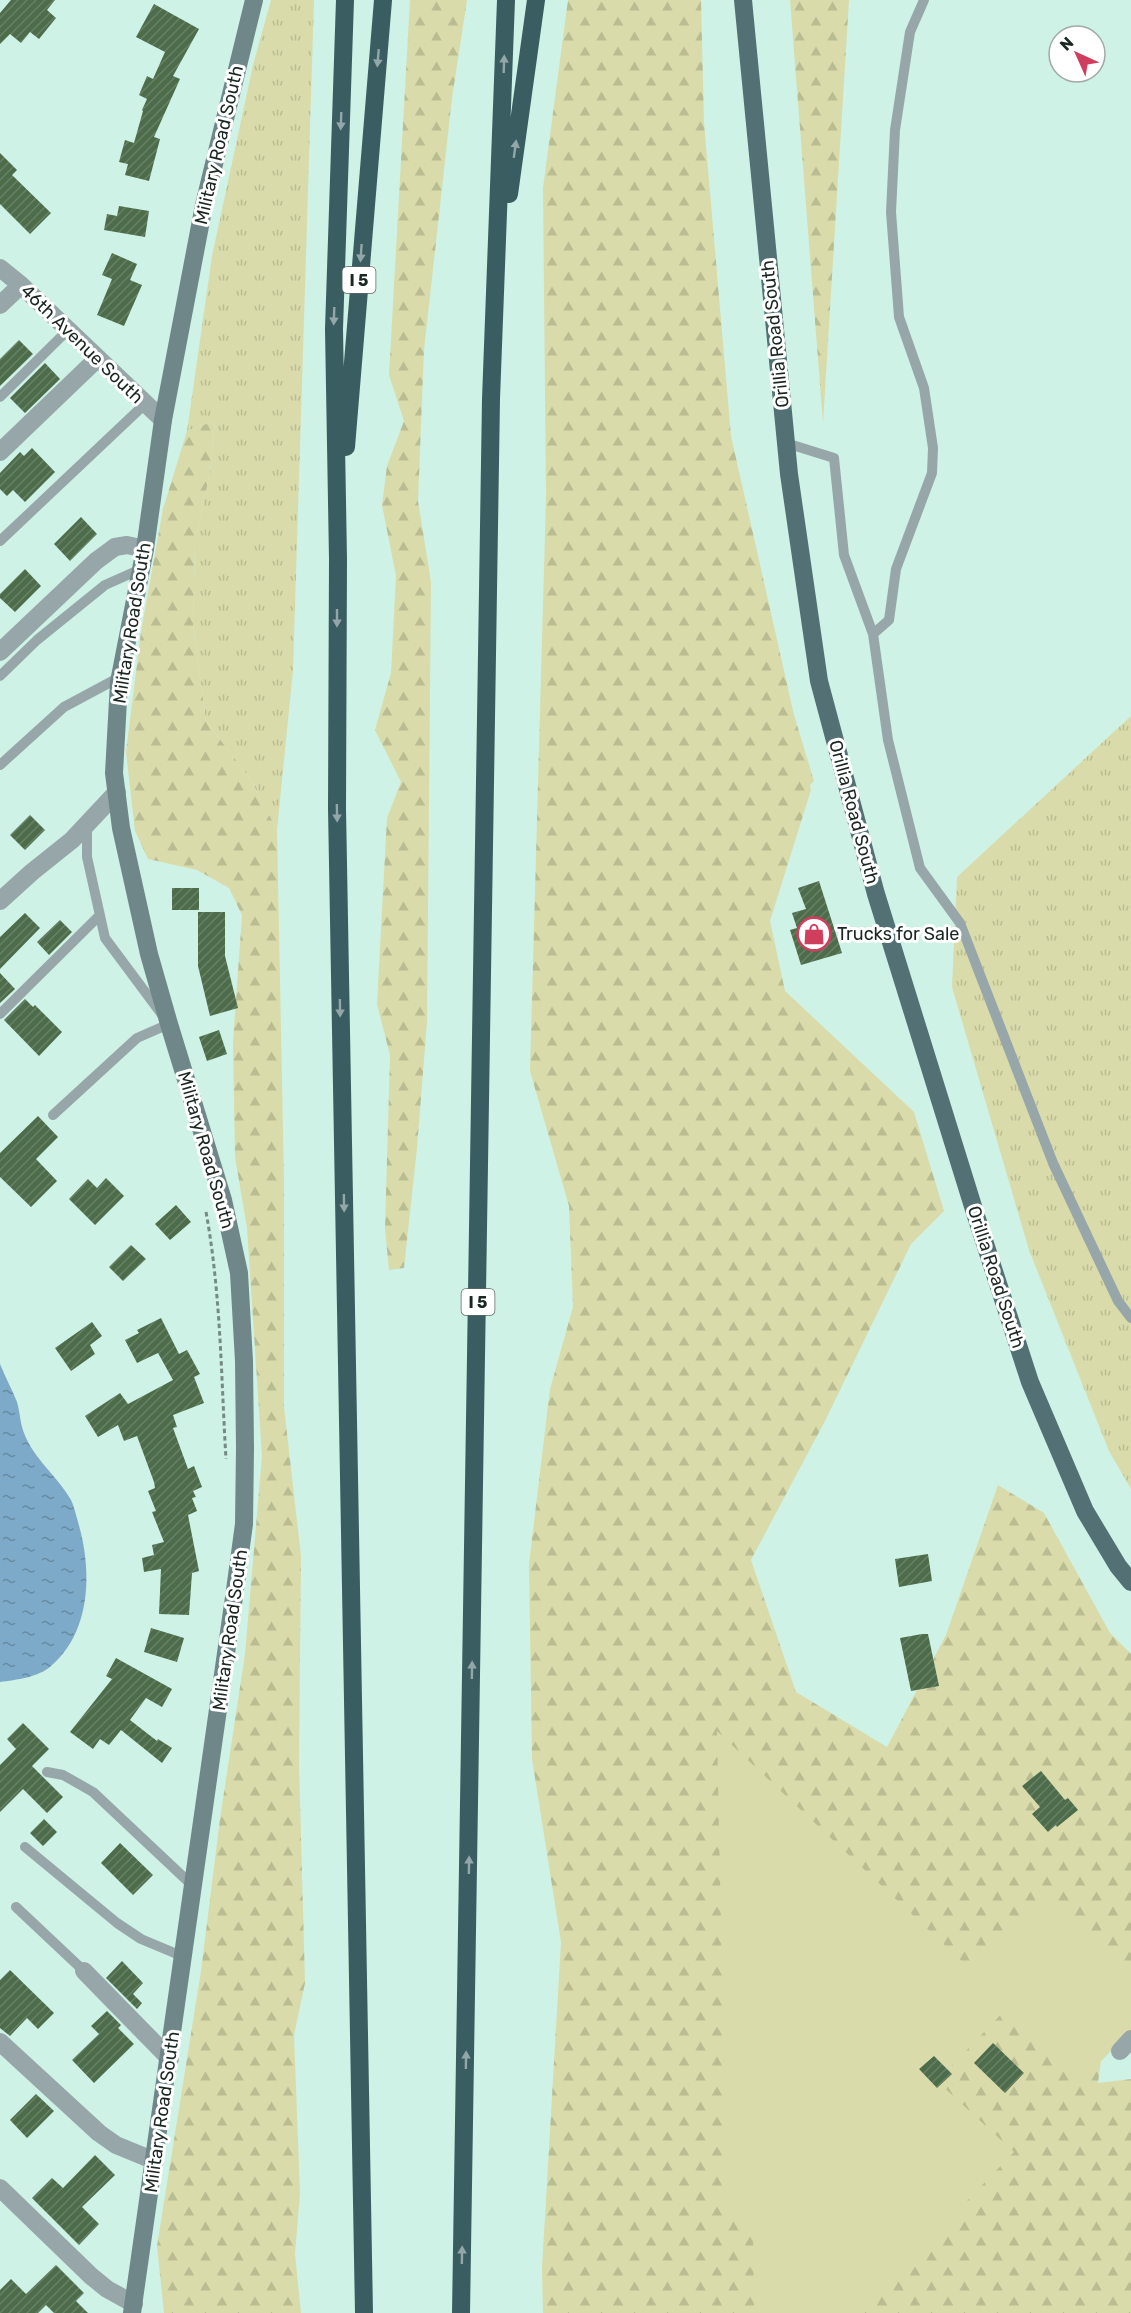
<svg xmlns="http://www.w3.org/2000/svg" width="1131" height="2313" font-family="Rubik,sans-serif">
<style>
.grass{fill:url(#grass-tufts)}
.forest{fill:url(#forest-firs)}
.park{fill:#dadbaa}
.water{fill:url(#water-ripples)}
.building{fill:url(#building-hatch)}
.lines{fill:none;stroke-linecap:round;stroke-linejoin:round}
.path{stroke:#738b84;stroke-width:3;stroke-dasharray:4.5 3;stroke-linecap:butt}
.lane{stroke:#97a7a9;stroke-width:10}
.street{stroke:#97a7a9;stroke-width:18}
.secondary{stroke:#70878a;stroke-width:18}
.primary{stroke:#537174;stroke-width:18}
.highway{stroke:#3a5d61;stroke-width:18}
.oneway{fill:#93a6a8}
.labels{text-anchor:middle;stroke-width:6;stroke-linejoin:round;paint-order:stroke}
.shield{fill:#fff;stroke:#5f6865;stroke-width:1.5}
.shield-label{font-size:16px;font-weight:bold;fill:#1a2723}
.street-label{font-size:18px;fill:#1a2723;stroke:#fff}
.poi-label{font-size:18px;fill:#1a2723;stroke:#fff;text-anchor:start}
</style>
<defs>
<pattern id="grass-tufts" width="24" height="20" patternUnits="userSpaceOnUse" patternTransform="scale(1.5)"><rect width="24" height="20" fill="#dadbaa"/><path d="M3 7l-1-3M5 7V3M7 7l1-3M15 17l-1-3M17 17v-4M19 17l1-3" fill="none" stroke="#babc92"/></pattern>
<pattern id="forest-firs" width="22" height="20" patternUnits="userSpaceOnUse" patternTransform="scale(1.5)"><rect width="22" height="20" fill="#dadbaa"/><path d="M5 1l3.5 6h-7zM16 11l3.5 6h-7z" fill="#babc92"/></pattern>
<pattern id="water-ripples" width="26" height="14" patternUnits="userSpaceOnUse" patternTransform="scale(1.5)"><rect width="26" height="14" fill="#7daac8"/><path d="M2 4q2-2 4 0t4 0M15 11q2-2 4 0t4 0" fill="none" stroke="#668aa2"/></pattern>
<pattern id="building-hatch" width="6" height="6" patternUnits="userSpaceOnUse" patternTransform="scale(1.5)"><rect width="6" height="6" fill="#4d6c49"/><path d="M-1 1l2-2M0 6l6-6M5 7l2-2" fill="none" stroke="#688066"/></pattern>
</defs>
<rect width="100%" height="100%" fill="#cef2e6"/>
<path class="grass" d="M271,0H314L293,670L277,830L251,780L206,721L193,624L195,542L210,472L215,421L187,431L212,256L253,65Z
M1131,716V1489L1109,1451L1029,1250L952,987L957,877Z"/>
<path class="forest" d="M410,0H467L452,98L424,350L418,501L431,582L427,1022L417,1148L404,1268L389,1270L385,1228L390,1055L377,1004L387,818L401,782L375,730L391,673L396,576L382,505L387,466L404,421L389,375Z
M568,0H701L704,123L731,436L794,715L814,781L810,785L811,790L770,921L785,991L914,1112L944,1211L911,1244L825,1421L751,1560L796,1692L887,1747L946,1635L998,1485L1044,1513L1110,1633L1131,1654V1980L1109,2000L1098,2083L1131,2079V2313H543L542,2268L561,1942L532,1759L529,1564L550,1389L573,1307L569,1206L530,1071L546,497L543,188Z
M790,0H849L823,423Z
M215,421L210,472L195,543L193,624L206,721L251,780L277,830L284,1181V1407L301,1556L299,1764L305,1983L294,2035L300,2193L295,2254L301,2313H164L157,2246L201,1971L220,1819L245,1654L262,1456L247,1228L235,1157L233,1042L242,915L229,888L197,870L148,859L135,831L126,752L141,632L163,509L187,431Z"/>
<path class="park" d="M717,1731L970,1969L1042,1894L1131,1979V2030L1086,2077L1009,2006L937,2081L1014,2152L859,2313H754L753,2221L727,2220Z"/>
<path class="water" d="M0,1364C5,1377 12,1389 17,1402C20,1412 20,1423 24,1433C33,1458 58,1477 71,1500C74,1506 76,1515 78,1522C92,1569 92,1631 51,1666C39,1677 16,1680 0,1682Z"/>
<path class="building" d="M11,0H55L47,10L56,18L39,39L30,32L21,43L10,34L0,44V13Z
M154,4L199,29L173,76L180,79L154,137L160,139L149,181L125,175L128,164L119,162L125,140L134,143L143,111L142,110L147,99L139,95L147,76L153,79L165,52L136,37Z
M0,153L17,170L12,175L51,213L30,234L0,204Z
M119,206L149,211L145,237L104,230L107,214L117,216Z
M112,253L137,264L130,280L142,285L124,326L97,315L112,279L102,275Z
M19,340L33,354L0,386V359Z
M45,363L60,379L25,413L10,398Z
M32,448L55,472L25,502L13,490L7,496L0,489V473L20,452L24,456Z
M81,517L97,534L70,561L54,544Z
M25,569L41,586L15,612L0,598V594Z
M30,815L45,830L25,850L10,835Z
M819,881L842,953L801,965L790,930L797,928L792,913L806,909L798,888Z
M172,888H199V910H172Z
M198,912H225V956L238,1008L210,1016L198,966Z
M25,913L40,928L0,969V937Z
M60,920L72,932L49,955L37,942Z
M0,973L15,989L0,1003Z
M25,999L33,1007L35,1005L62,1032L39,1056L4,1020Z
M219,1030L227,1054L207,1061L199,1037Z
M38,1116L58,1137L36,1159L57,1181L31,1207L0,1177V1153Z
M106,1178L124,1196L95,1225L69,1199L88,1179L97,1188Z
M176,1205L191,1222L170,1240L155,1224Z
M131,1245L146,1259L123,1281L109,1267Z
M161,1318L179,1354L187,1350L200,1374L194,1377L204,1403L173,1415L177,1427L173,1428L188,1469L194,1466L202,1487L193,1491L196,1497L192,1498L197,1511L188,1515L199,1571L192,1573L189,1615L159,1614L161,1569L144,1572L142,1558L154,1555L152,1545L164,1542L152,1512L156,1511L148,1491L155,1488L154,1482L137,1436L124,1441L118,1425L98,1437L85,1416L120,1393L128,1404L173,1380L158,1353L137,1363L125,1340L139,1333L137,1330Z
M92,1322L102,1336L90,1345L95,1354L71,1371L55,1348Z
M928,1554L932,1581L899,1587L895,1559Z
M151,1628L184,1638L177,1662L144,1652Z
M922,1634H928L939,1686L911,1691L900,1638Z
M116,1658L172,1689L162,1707L146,1698L130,1720L157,1741L158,1739L172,1748L162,1763L121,1730L109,1745L100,1739L93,1749L70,1732L112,1679L106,1676Z
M23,1723L49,1749L32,1766L63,1797L47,1813L23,1789L0,1812V1765L16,1749L7,1739Z
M1041,1771L1065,1800L1068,1798L1078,1810L1057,1827L1056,1825L1048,1832L1032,1814L1040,1807L1022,1786Z
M44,1819L57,1832L43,1846L30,1833Z
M120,1843L153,1875L133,1895L101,1863Z
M122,1961L143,1983L133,1994L142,2003L137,2009L106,1978Z
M10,1970L54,2013L38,2029L27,2018L10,2036L0,2028V1980Z
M107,2011L121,2025L118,2028L134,2044L94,2083L72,2060L99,2034L91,2026Z
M993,2043L1024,2073L1005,2093L974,2063Z
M934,2056L952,2074L937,2088L919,2069Z
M36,2094L54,2111L27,2138L10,2120Z
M95,2155L115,2175L82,2207L99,2224L79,2245L32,2198L52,2178L63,2188Z
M56,2265L84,2293L76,2301L88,2313H54L46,2305L38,2313H0V2290L11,2279L26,2294Z"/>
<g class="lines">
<path class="path" d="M206,1212C221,1294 221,1377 226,1459"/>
<path class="lane" d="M0,397L68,330
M786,443L834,458L844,555L873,634L888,740L920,868L960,923L1053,1163L1118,1301L1131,1318
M0,541L145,404
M873,634L889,620L896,569L932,473L933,448L924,388L899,317L891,212L895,130L910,32L924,0
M0,676L37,640L105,585L141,569
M0,765L64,707L120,677
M0,1014L99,916
M53,1115L137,1038L169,1024L105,938L87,857V826
M47,1772L63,1775L93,1792L194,1887
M25,1847L117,1923L141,1939L184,1957
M16,1907L84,1971"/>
<path class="street" d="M0,268L21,285L163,420
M0,305L21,285
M0,452L98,358
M0,652L96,561L115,547L127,545L145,549
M0,901L32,872L72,840L117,792
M84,1971L170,2059
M0,2042L99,2133L116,2145L155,2161
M1120,2051L1131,2039
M0,2188L91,2276L107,2289L134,2304"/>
<path class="secondary" d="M132,2313L235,1590L244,1524L245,1448L244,1361L239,1273L223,1200L169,1024L149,954L121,828L114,773L119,682L145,549L163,420L204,205L254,0"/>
<path class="primary" d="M743,0L789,474L819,681L876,894L976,1216L1030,1382L1085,1511L1118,1566L1131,1582"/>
<path class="highway" d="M345,0L334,329L338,559L337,808L364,2313
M509,194L536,0
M346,447L383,0
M461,2313L491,399L506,0"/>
</g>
<defs><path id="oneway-solid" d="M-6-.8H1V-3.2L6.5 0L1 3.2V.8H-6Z" transform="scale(1.5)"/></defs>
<g class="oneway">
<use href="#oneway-solid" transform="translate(378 58) rotate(95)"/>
<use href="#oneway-solid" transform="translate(504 64) rotate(-88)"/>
<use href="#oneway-solid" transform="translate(341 121) rotate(92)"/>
<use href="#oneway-solid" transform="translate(515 149) rotate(-82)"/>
<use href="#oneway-solid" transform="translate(361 253) rotate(94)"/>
<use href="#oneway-solid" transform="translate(334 316) rotate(92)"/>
<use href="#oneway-solid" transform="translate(337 618) rotate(90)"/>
<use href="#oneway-solid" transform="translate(337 813) rotate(89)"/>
<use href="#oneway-solid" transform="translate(340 1008) rotate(89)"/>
<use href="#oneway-solid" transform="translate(344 1203) rotate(89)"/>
<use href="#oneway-solid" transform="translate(472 1670) rotate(-89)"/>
<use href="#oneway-solid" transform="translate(469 1865) rotate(-89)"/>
<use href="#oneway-solid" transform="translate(466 2060) rotate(-89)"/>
<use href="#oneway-solid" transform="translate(462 2255) rotate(-89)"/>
</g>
<defs>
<g id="shop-ring" transform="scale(1.725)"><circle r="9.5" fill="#fff" stroke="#cf3f5d" stroke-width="1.5"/><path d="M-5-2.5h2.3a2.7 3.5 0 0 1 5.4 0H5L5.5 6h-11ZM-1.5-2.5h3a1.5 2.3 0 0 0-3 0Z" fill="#cf3f5d"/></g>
</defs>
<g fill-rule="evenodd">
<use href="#shop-ring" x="814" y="934"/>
</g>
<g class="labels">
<g class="shield">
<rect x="342.5" y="267" width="33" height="26" rx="4.5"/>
<rect x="461.5" y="1289" width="33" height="26" rx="4.5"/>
</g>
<g class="shield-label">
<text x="359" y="286">I 5</text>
<text x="478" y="1308">I 5</text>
</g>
<g class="street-label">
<text transform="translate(219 145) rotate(-77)" y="6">Military Road South</text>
<text transform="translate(775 334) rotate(-96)" y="6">Orillia Road South</text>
<text transform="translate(82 344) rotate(44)" y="6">46th Avenue South</text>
<text transform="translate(132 623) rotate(-81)" y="6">Military Road South</text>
<text transform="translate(854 812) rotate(75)" y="6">Orillia Road South</text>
<text transform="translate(206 1150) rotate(74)" y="6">Military Road South</text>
<text transform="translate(996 1277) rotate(72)" y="6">Orillia Road South</text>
<text transform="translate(230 1630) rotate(-82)" y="6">Military Road South</text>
<text transform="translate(162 2112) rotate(-82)" y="6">Military Road South</text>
</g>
<g class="poi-label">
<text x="837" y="940">Trucks for Sale</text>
</g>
</g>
<g transform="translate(1077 54) rotate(315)"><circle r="28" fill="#ffffff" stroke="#a3a9a7" stroke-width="1.5"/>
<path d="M0-4.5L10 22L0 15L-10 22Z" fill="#cf3f5d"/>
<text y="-9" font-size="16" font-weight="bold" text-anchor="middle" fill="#1a2723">N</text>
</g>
</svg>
